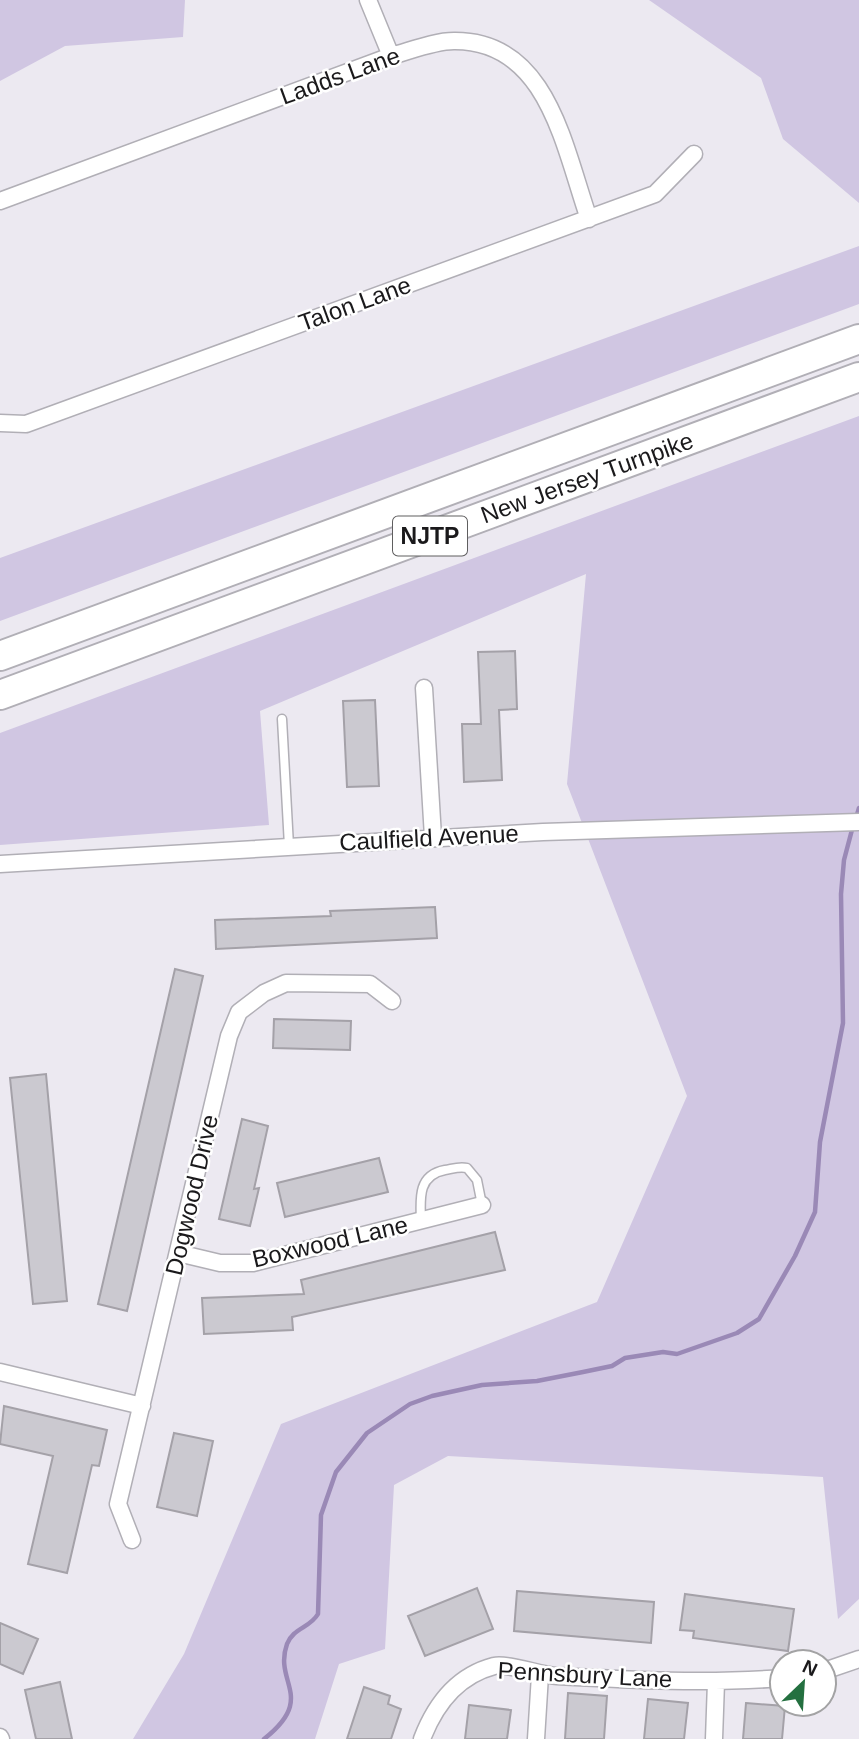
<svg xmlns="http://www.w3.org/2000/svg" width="859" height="1739" font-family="Arial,sans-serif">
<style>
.green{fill:#d0c6e2}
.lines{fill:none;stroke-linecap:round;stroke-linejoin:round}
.stream{stroke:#9a89b6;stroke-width:4.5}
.building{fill:#cbc9d0;stroke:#a4a1a8;stroke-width:2}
.service-casing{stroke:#b1afb6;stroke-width:11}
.minor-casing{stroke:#b1afb6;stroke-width:19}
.motorway-casing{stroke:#b1afb6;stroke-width:32}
.service{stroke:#fff;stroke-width:8}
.minor{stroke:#fff;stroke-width:16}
.motorway{stroke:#fff;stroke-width:28}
.labels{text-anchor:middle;stroke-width:5;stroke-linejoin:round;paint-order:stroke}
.shield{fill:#fff;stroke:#5f5e5f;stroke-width:2}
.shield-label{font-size:23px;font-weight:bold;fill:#1a191b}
.street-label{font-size:24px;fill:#1a191b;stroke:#fff}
</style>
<rect width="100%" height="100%" fill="#ece9f1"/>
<path class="green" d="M0,0H185L183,37L65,46L0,81Z
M649,0H859V203L783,139L761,78Z
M859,246V304L0,621V558Z
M859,416V1599L838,1619L823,1477L448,1456L394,1485L385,1649L339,1664L315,1739H133L184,1654L281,1424L597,1302L687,1096L567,784L586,574L260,711L269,825L0,845V733Z"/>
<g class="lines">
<path class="stream" d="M856,818L859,808
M264,1739C317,1697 273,1683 287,1644C293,1628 310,1628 318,1614L321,1515L336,1472L367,1433L410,1404L432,1396L482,1385L537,1381L583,1372L612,1366L625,1358L663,1352L677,1354L737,1333L759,1319L795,1256L815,1212L820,1142L843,1023L841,894L844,860L853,826"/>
</g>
<path class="building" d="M515,651L517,709L499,710L502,780L464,782L462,724H481L478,652Z
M375,700L379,786L347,787L343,701Z
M435,907L437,938L216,949L215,920L331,916L330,911Z
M175,969L203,976L127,1311L98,1304Z
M274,1019L351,1021L350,1050L273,1048Z
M46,1074L67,1301L33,1304L10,1078Z
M242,1119L268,1126L254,1189L259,1188L250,1226L219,1219Z
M379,1158L388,1192L285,1217L277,1183Z
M495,1232L505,1270L292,1317L293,1330L204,1334L202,1298L304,1294L301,1280Z
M4,1406L107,1430L99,1466L92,1465L67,1573L28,1564L53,1456L0,1444Z
M174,1433L213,1441L197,1516L157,1507Z
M477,1588L493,1629L425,1656L408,1616Z
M517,1591L654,1602L651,1643L514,1631Z
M685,1594L794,1609L788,1651L693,1638L694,1631L680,1630Z
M0,1623L38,1639L23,1674L0,1664Z
M60,1682L72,1739H36L25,1690Z
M364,1687L390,1696L388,1704L401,1709L391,1739H347Z
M568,1693L607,1696L604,1739H565Z
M648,1699L688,1703L684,1739H644Z
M746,1703L785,1706L782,1739H743Z
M469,1705L511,1710L507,1739H465Z"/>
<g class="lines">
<g class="service-casing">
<path id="service" d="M282,719L289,846
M421,1220C420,1198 418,1175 445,1170C452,1169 459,1166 467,1168L477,1180L482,1205"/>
</g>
<g class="minor-casing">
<path id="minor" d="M368,0L391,56
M0,201L391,56C410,51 434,41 454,41C548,40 564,148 589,219
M0,423L26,424L655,194L694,154
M424,688L433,837
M0,864L543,832L859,822
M178,1253L220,1263H253L482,1205
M0,1372L142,1406
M132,1540L118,1504L229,1036L239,1012L264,993L286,983L370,984L392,1001
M824,1671L859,1659
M0,1737L1,1739
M422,1739C435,1705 456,1676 494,1666C507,1663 541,1675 557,1676C632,1680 707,1684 782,1678
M536,1739L540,1675
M714,1739L716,1682"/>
</g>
<g class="motorway-casing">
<path id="motorway" d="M0,656L859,339
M0,695L859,377"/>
</g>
<use href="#service" class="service"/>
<use href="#minor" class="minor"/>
<use href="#motorway" class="motorway"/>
</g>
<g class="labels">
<rect class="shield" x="393" y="516.5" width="74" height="39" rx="5"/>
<g class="shield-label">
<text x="430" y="544">NJTP</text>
</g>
<g class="street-label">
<text transform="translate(340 76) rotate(-20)" y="8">Ladds Lane</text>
<text transform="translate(355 304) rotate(-20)" y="8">Talon Lane</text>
<text transform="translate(587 478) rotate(-20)" y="8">New Jersey Turnpike</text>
<text transform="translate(429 838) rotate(-3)" y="8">Caulfield Avenue</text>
<text transform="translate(192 1195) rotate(-77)" y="8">Dogwood Drive</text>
<text transform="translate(330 1242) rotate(-13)" y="8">Boxwood Lane</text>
<text transform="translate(585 1675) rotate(3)" y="8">Pennsbury Lane</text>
</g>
</g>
<g transform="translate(803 1683) rotate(25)"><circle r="33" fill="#ffffff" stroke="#a3a3a4" stroke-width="2"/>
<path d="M0-5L12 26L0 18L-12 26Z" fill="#247040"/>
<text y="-10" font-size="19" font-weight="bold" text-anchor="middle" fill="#1a191b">N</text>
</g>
</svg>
